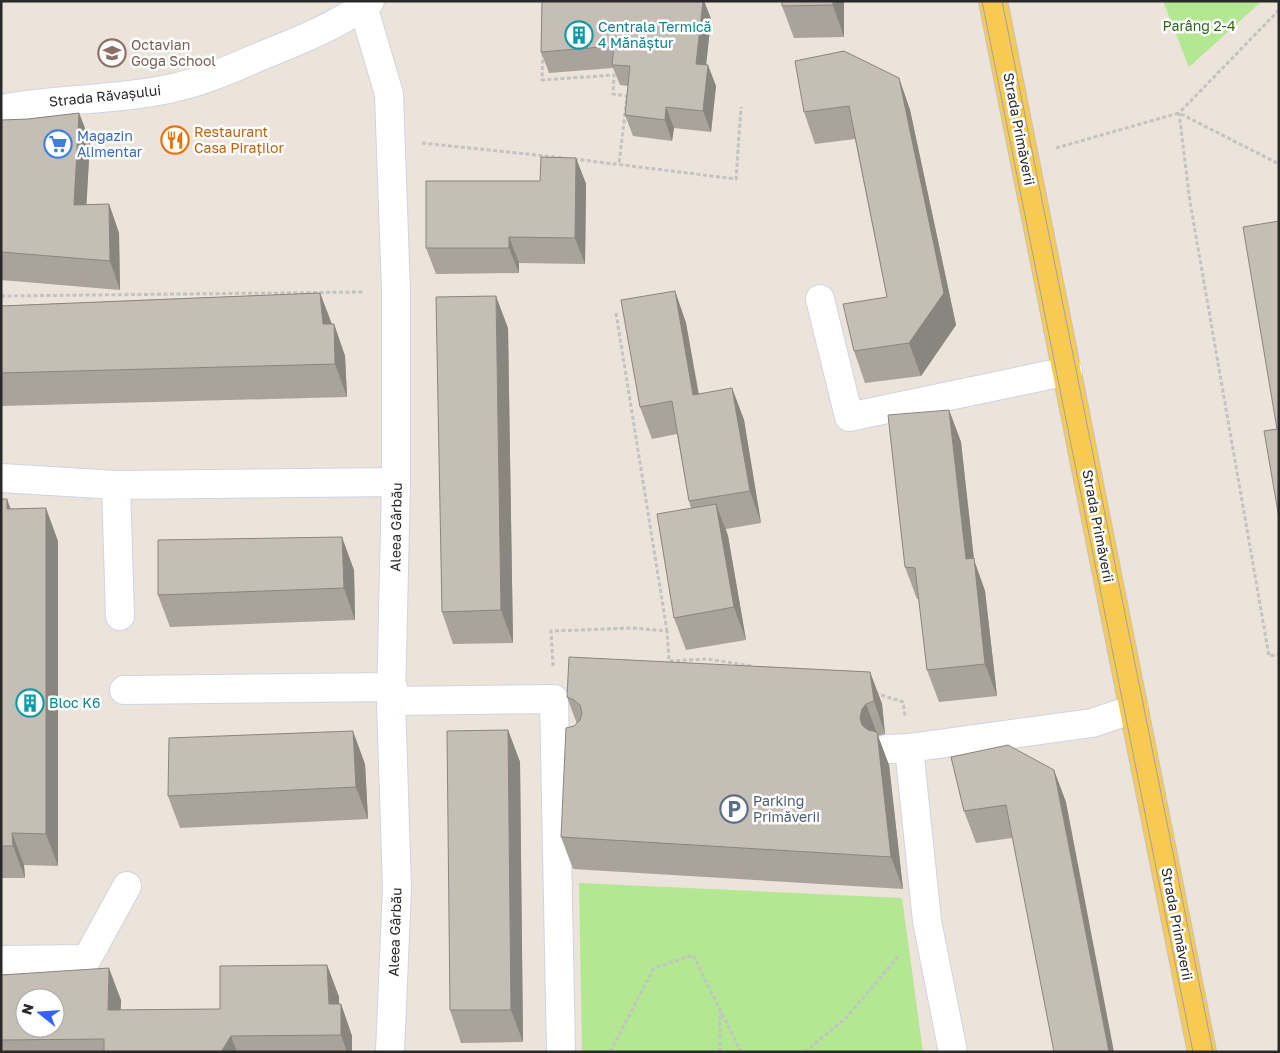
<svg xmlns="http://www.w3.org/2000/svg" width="1280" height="1053" font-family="'Golos Text',sans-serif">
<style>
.green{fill:#b3e792}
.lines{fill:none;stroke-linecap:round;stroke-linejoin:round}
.minor-casing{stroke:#cfd4e3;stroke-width:30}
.major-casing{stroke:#c3c3c3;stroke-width:30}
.path{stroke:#c3c3c3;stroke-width:3;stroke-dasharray:4 2.5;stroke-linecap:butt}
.minor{stroke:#fff;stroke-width:28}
.major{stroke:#f9ca52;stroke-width:28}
.tram{stroke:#9ca1b5;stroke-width:1}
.wall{fill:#a9a39c}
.shaded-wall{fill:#89857f}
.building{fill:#c4beb5;stroke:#89857f;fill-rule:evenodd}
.labels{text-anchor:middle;stroke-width:5;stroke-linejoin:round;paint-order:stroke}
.park-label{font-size:14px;fill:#2b6a15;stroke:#fff}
.culture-label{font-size:14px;fill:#0d838f;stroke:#fff;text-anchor:start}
.education-label{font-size:14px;fill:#785e54;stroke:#fff;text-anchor:start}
.street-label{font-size:14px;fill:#292929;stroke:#fff}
.food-label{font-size:14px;fill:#c56008;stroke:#fff;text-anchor:start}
.shop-label{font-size:14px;fill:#366cbe;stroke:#fff;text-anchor:start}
.service-label{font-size:14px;fill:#4e5e75;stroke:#fff;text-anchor:start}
</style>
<rect width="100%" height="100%" fill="#ece3da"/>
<path class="green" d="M1163,1H1262L1189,67Z
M579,883L902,898L923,1052H582Z"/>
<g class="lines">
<g class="minor-casing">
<path id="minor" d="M363,6L389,94L396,292V482L391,701L397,888L390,1052
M1,109C56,98 113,101 168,89C200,83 231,69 261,56C298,41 338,26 370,1
M820,299L849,417L1068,371
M1,478L116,485L396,482
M116,485L120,616
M124,690L393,687
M391,701L554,699L561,1052
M909,748L927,921L953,1052
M887,749L909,748L1092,723L1134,709
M1,960L87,959L127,886"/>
</g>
<g class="major-casing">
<path id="major" d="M993,1L1202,1052"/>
</g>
<path class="path" d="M1279,10L1179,113L1190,202L1269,656L1279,654
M543,53L542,80L614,75L613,94L627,96L619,164
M422,143L565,158
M1056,148L1179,113L1279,164
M574,159L736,179L741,107
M1,296L363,292
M616,313L667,631
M553,666L551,631L633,628L667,631L669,661L707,659L752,666
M875,693L903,702L905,716
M610,1052L654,968L693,955L741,1052
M720,1052V1012
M805,1052L847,1017L900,954"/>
<use href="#minor" class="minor"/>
<use href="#major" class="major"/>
<path class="tram" d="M982,1L1193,1052
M1002,1L1213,1052"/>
</g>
<path class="wall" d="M542,1H704L711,19L706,65L716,86L711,132L674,128L672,141L633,136L625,115L628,86L620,85L613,68L549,73L541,52Z
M844,1V37L794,38L782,6Z
M899,78L910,110L956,325L921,376L865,383L854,351L887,297L855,139L815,144L804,112Z
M79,113L90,141L86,205L109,204L119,233L120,290L1,280V120L28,119Z
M576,158L586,184L585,264L519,263V273L436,274L426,248L540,181Z
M675,291L686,323L699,394L732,388L744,420L761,523L726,529L728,536L746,640L686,650L674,618L691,508L689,501L677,434L652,439L640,407Z
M320,293L332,324H334L345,356L347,397L1,406V306Z
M508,328L513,643L453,644L442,612Z
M949,410L961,442L974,560L985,591L997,696L939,702L927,670L919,599H917L905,567Z
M1,499L11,509L58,541V866L24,865L25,878H1Z
M354,570L355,620L170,627L158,595Z
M870,672L882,704L885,734L878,736L889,765L903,889L573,869L561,837L574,726L577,724L567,697Z
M508,730L520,762L523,1042L461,1043L450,1010Z
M951,757L1066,802L1012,838L976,843L964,811Z
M365,764L368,819L180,828L168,796Z
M327,965L339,997V1004H341L352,1036V1052H1V975L121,1000L120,1010L220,1009Z"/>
<path class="shaded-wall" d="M703,1H704L711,19L704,85L696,64Z
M833,1H844V37L833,5Z
M708,65L716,86L711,132L703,111Z
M899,78L910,110L956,325L921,376L909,343Z
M666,107L674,128L672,141L665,120Z
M79,113L90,141L85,233L74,205Z
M576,158L586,184L585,264L575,238Z
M109,204L119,233L120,290L110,261Z
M509,237L519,263V273L509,248Z
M675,291L686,323L704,427L693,395Z
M320,293L332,325L323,324Z
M496,296L508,328L513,643L501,610Z
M334,324L345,356L347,397L335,364Z
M732,388L744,420L761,523L750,491Z
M949,410L961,442L974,560L985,591L997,696L985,664L966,559Z
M7,499L19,531L7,509Z
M716,504L728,536L746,640L734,607Z
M46,508L58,541V866L46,834Z
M342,537L354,570L355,620L344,588Z
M870,672L882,704L885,734L874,701Z
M866,704L889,765L903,889L891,857L871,750L860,718L862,709Z
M508,730L520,762L523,1042L511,1010Z
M353,731L365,764L368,819L356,787Z
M1054,770L1066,802L1114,1052H1109Z
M12,833L24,865L25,878L13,846Z
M327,965L339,997L340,1036L329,1004Z
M109,968L121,1000L120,1042L108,1010Z
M341,1004L352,1036V1052H347L341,1035Z
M231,1036L237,1052H221Z"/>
<path class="building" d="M542,1H703L696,64L708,65L703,111L666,107L665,120L625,115L630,66L612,65L614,46L541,52Z
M782,1H833V5L782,6Z
M844,51L899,78L944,293L909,343L854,351L843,304L887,297L849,106L804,112L795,61Z
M79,113L74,205L109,204L110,261L1,252V120L28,119Z
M541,157L576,158L575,238L509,237V248H426V181H540Z
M1279,221V518L1264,431L1277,429L1243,227Z
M675,291L693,395L732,388L750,491L689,501L672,401L640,407L621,300Z
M320,293L323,324H334L335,364L1,373V306Z
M496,296L501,610L442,612L436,297Z
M949,410L966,559L974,558L985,664L927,670L915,568L905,567L888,415Z
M1,499H7V509L46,508V834L12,833L13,846H1Z
M716,504L734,607L674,618L657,514Z
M342,537L344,588L158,595V540Z
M569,657L870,672L874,701L866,704L862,709L860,718L862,725L868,730L877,732L891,857L561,837L566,728L574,726L580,720L582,713L580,705L574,700L567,697Z
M508,730L511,1010H450L447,731Z
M353,731L356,787L168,796L169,738Z
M1008,745L1054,770L1109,1052H1054L1006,805L964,811L951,757Z
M327,965L329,1004H341V1035L231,1036L221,1052H104V1039L1,1040V975L109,968L108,1010L220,1009V966ZM25,998H55V1028H25Z"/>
<defs>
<g id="building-ring" transform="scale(1.4375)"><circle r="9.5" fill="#fff" stroke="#0f9aa8" stroke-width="1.5"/><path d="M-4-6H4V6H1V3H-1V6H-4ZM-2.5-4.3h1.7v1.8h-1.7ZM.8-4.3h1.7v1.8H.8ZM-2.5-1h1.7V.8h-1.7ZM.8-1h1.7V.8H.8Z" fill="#0f9aa8"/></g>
<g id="school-ring" transform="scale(1.4375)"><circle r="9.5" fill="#fff" stroke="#8d6e63" stroke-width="1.5"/><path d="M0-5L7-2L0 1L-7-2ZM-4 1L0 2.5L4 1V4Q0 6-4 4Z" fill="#8d6e63"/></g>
<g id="restaurant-ring" transform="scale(1.4375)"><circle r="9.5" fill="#fff" stroke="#e8710a" stroke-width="1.5"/><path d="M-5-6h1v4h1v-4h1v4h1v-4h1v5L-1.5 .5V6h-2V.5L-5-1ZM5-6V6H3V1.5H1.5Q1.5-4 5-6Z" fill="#e8710a"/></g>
<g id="supermarket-ring" transform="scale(1.4375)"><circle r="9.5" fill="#fff" stroke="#3f7fe0" stroke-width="1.5"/><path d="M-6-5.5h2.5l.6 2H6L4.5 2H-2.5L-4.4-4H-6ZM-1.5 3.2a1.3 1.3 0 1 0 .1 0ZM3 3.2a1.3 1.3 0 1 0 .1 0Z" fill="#3f7fe0"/></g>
<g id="parking-ring" transform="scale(1.4375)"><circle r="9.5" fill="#fff" stroke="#5c6f8a" stroke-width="1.5"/><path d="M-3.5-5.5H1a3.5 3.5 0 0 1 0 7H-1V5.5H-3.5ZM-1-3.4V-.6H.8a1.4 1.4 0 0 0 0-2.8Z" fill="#5c6f8a"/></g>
</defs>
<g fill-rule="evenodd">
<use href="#building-ring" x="579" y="35"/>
<use href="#school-ring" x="112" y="53"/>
<use href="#restaurant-ring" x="175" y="140"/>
<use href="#supermarket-ring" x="58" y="144"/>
<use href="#building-ring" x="30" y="703"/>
<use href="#parking-ring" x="734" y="809"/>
</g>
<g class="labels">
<g class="park-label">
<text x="1199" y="31">Parâng 2-4</text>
</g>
<g class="culture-label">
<text x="598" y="32">Centrala Termică<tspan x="598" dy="16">4 Mănăștur</tspan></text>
<text x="49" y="708">Bloc K6</text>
</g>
<g class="education-label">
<text x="131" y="50">Octavian<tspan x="131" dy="16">Goga School</tspan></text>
</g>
<g class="street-label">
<text transform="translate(105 96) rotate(-6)" y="5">Strada Răvașului</text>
<text transform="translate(1019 129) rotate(79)" y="5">Strada Primăverii</text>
<text transform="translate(1098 526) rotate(79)" y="5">Strada Primăverii</text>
<text transform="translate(396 527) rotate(-89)" y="5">Aleea Gârbău</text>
<text transform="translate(1177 924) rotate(79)" y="5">Strada Primăverii</text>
<text transform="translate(395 932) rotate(-88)" y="5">Aleea Gârbău</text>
</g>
<g class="food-label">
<text x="194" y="137">Restaurant<tspan x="194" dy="16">Casa Piraților</tspan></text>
</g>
<g class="shop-label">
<text x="77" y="141">Magazin<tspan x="77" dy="16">Alimentar</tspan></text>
</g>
<g class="service-label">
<text x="753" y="806">Parking<tspan x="753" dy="16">Primăverii</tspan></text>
</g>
</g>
<rect width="1280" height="1053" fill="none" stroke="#292929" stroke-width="5"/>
<g transform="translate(40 1013) rotate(287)"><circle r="24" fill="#ffffff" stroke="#a9a9a9"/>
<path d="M0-4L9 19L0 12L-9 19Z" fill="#3463ff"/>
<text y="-8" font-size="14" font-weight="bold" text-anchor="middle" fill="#292929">N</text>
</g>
</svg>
